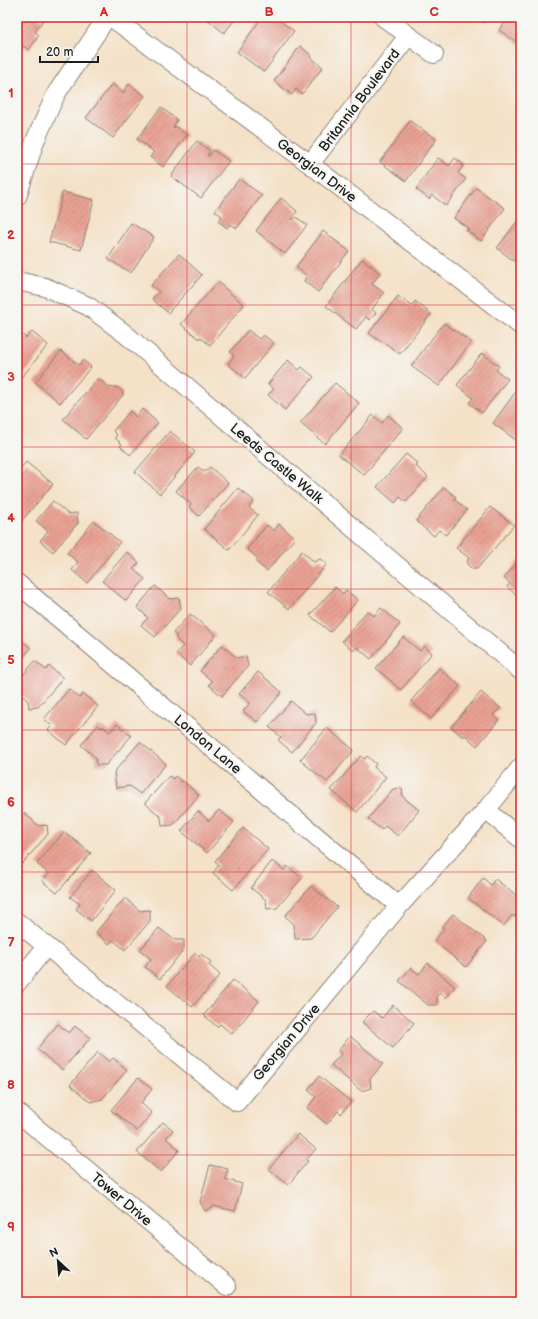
<svg xmlns="http://www.w3.org/2000/svg" width="538" height="1319" font-family="'Balsamiq Sans',sans-serif">
<style>
.building{fill:url(#building-hatch)}
.lines{fill:none;stroke-linecap:round;stroke-linejoin:round}
.street-casing{stroke:#887e72;stroke-width:20}
.street{stroke:#fff;stroke-width:18}
.grid{fill:none;stroke:#d62828;stroke-width:1;stroke-opacity:0.55}
.labels{text-anchor:middle;stroke-width:4;stroke-linejoin:round;paint-order:stroke}
.street-label{font-size:14px;fill:#1c1c1c;stroke:#f6f6f2}
.neatline{fill:none;stroke:#d62828;stroke-width:1.5}
.grid-label{font-size:13px;text-anchor:middle;font-weight:bold;fill:#d62828}
</style>
<defs>
<pattern id="building-hatch" width="6" height="6" patternUnits="userSpaceOnUse"><rect width="6" height="6" fill="#e8a193"/><path d="M-1 1l2-2M0 6l6-6M5 7l2-2" fill="none" stroke="#c68a7e"/></pattern>
</defs>
<rect width="100%" height="100%" fill="#f6f6f2"/>
<filter id="ink" filterUnits="userSpaceOnUse"><feTurbulence type="fractalNoise" baseFrequency=".025" numOctaves="2"/><feDisplacementMap in="SourceGraphic" scale="8" xChannelSelector="R" yChannelSelector="G"/><feConvolveMatrix kernelMatrix="1 2 1 2 8 2 1 2 1" color-interpolation-filters="sRGB"/></filter>
<filter id="wash" filterUnits="userSpaceOnUse"><feTurbulence type="fractalNoise" baseFrequency=".012" numOctaves="4" result="noise"/><feDisplacementMap in="SourceGraphic" scale="16" xChannelSelector="R" yChannelSelector="G"/><feGaussianBlur stdDeviation="0.9" result="paint"/><feColorMatrix in="noise" values="0 0 0 0 0 0 0 0 0 0 0 0 0 0 0 0 0 1.4 0 .05"/><feComposite in="paint" operator="in"/></filter>
<g filter="url(#wash)">
<rect width="100%" height="100%" fill="#f4e1c7"/>
<g id="blocks">
<path class="building" d="M17,17H38L43,20L35,32L39,35L29,50L17,42Z
M209,17H237L224,33L207,19Z
M262,17H275L294,31L264,72L237,52Z
M479,17H490L486,22Z
M509,17H521V45L499,30Z
M300,46L311,55L310,57L323,67L302,94L296,89L292,95L274,81Z
M112,84L123,93L129,84L145,96L113,138L86,118Z
M161,107L177,120L173,127L174,128L175,126L187,135L163,167L150,157L154,152L137,139Z
M410,121L436,139L406,181L380,162Z
M197,141L210,151L207,155L209,156L213,150L229,161L201,198L171,176Z
M438,158L449,166L455,158L464,165L458,173L466,179L446,206L432,195L429,199L416,189Z
M239,179L262,195L237,228L230,224L227,228L218,221L222,216L215,211Z
M476,188L505,208L481,241L466,230L469,229L454,218Z
M63,192L94,200L81,250L49,242Z
M281,198L297,211L292,219L293,220L296,217L307,225L285,254L256,231Z
M519,219L521,221V262L519,265L497,248Z
M131,223L154,237L131,273L108,259Z
M323,231L349,251L318,292L304,281L307,276L296,267Z
M179,254L202,275L168,313L152,299L159,292L151,285Z
M362,259L380,273L372,284L384,293L372,309L376,313L370,320L366,317L356,329L326,306Z
M218,282L244,305L210,345L200,337L199,339L181,324Z
M398,296L412,306L415,301L431,314L400,354L382,341L381,342L369,333Z
M444,323L471,342L439,386L411,366Z
M248,330L259,339L263,335L274,343L245,378L228,364L234,356L230,352Z
M32,332L48,345L21,378L17,375V336L20,333L26,338Z
M61,351L79,365L83,360L91,367L60,403L35,382Z
M482,353L499,366L496,370L508,379L482,413L469,403L473,398L457,385Z
M288,360L299,370L302,367L314,377L285,410L268,395L274,389L268,384Z
M98,378L110,388L116,387L122,391L123,395L86,439L63,419Z
M335,383L359,403L325,444L300,423Z
M517,390L521,393V444L493,423Z
M142,409L158,423L130,455L120,446L122,444L115,438L117,435L113,431L130,411L136,417Z
M373,415L382,423L388,415L403,428L364,475L339,455Z
M170,431L195,452L160,494L135,472Z
M406,454L418,464L416,466L428,477L406,502L400,497L395,503L377,487Z
M26,462L53,484L19,524L17,522V473Z
M198,467L204,472L210,467L228,483L199,516L189,507L191,504L176,491Z
M444,487L456,497L454,499L467,510L446,535L439,530L434,536L416,521Z
M238,488L254,501L249,508L258,515L229,550L204,529Z
M53,501L68,514L77,513L78,523L53,552L40,541L48,531L36,521Z
M490,507L514,525L477,569H472L467,564V561L469,558L456,548Z
M94,521L120,542L87,583L72,570L78,562L67,553Z
M279,524L295,538L267,571L256,562L258,559L247,549L267,525L274,531Z
M302,551L314,562L320,559L327,564L289,609L268,592Z
M127,552L139,563L133,569L145,579L126,601L102,581Z
M521,558V599L507,587L510,583L504,578Z
M155,586L170,599L179,598L181,608L155,637L141,625L148,618L137,607Z
M335,587L343,594L346,590L358,600L330,632L310,615Z
M381,608L400,624L371,659L357,647L353,651L342,641L367,611L374,616Z
M190,614L216,635L190,666L176,654L183,646L175,638L177,636L173,633Z
M17,637L31,648L17,665Z
M403,637L420,651L424,646L432,653L401,690L376,668Z
M222,645L237,658L246,656L248,666L222,696L209,685L212,681L200,671Z
M35,661L46,670L49,666L63,678L38,707L29,708L28,701L17,691V682Z
M439,668L460,686L431,719L411,701Z
M258,672L282,692L257,722L243,711L250,703L239,694Z
M69,689L80,698L83,694L98,706L66,745L48,730L52,726L44,719Z
M481,692L500,708L493,715L499,720L477,746L465,735L463,737L451,727Z
M291,701L306,714L315,713L316,723L292,752L278,740L281,737L269,727Z
M117,724L131,736L106,765H96V758L81,745L98,725L101,728L102,726L110,732Z
M327,728L354,750L327,782L300,760Z
M140,742L166,764L140,794L130,786L116,788L114,772Z
M361,756L365,759L367,756L376,764L374,767L386,777L357,812L331,790Z
M169,776L173,779L175,776L182,782L183,781L199,795L173,825L162,826L161,817L145,803Z
M402,788L403,797L419,810L398,836L385,826L382,830L368,819L393,789Z
M219,810L234,822L207,853L181,831L198,811L209,821Z
M24,813L39,826L47,825L48,834L22,864L17,859V820Z
M243,828L268,849L233,890L213,873L219,865L215,861Z
M64,832L91,853L57,893L42,881L49,874L37,864Z
M272,861L284,870L287,866L302,878L277,908L267,909L266,900L251,888Z
M92,870L116,890L91,921L76,909L80,904L70,897Z
M483,878L491,885L495,879L521,899V909L514,917L512,915L504,926L468,898Z
M311,886L337,907L311,938L295,939L294,924L285,916Z
M125,898L140,911L150,910V921L125,950L113,940L109,944L96,932Z
M453,914L487,941L466,967L434,941L444,929L442,927Z
M159,928L174,940H184V949L160,979L145,967L151,959L140,950Z
M195,953L199,957L201,954L211,962L209,965L220,975L192,1007L167,986Z
M428,963L455,987L446,998L440,993L437,995V1005H428L399,981L411,968L419,974Z
M233,980L259,1001L232,1034L220,1024L217,1027L204,1015Z
M393,1005L414,1023L393,1048L362,1022L373,1011L382,1018Z
M58,1024L69,1033L75,1026L90,1038L62,1070L37,1049Z
M350,1036L383,1064L370,1079L371,1088L361,1091L331,1065L342,1053L338,1051Z
M98,1052L109,1062L113,1058L127,1070L102,1099L90,1102L70,1085Z
M319,1076L351,1102L341,1114L338,1111L327,1124L307,1108L316,1097L308,1090Z
M138,1078L152,1089L141,1103L152,1113L137,1131L111,1110Z
M163,1122L173,1130L166,1138L179,1150L161,1172L137,1152Z
M298,1134L316,1149L306,1160L308,1161L288,1185L269,1169Z
M210,1165L228,1169L225,1179L242,1184L235,1211L214,1206L205,1211L200,1202Z"/>
</g>
</g>
<g filter="url(#ink)">
<use href="#blocks" fill-opacity="0" stroke="#887e72" stroke-width="1"/>
<g class="lines">
<g class="street-casing">
<path id="street" d="M111,17L310,164L521,326
M383,17L434,54
M310,164L408,36
M17,197L35,141L56,94L107,17
M17,281L45,287L88,306L124,333L521,671
M17,583L399,906
M486,810L521,839
M17,922L237,1102L399,906L486,810L521,767
M17,983L46,947
M17,1112L227,1286"/>
</g>
<use href="#street" class="street"/>
</g>
</g>
<path class="grid" d="M187,17V1302M351,17V1302M17,164H521M17,305H521M17,447H521M17,589H521M17,730H521M17,872H521M17,1014H521M17,1155H521"/>
<g class="labels">
<g class="street-label">
<text transform="translate(359 100) rotate(-53)" y="5">Britannia Boulevard</text>
<text transform="translate(317 170) rotate(37)" y="5">Georgian Drive</text>
<text transform="translate(277 463) rotate(40)" y="5">Leeds Castle Walk</text>
<text transform="translate(208 744) rotate(40)" y="5">London Lane</text>
<text transform="translate(286 1042) rotate(-50)" y="5">Georgian Drive</text>
<text transform="translate(122 1199) rotate(40)" y="5">Tower Drive</text>
</g>
</g>
<rect width="538" height="1319" fill="none" stroke="#f6f6f2" stroke-width="44"/>
<g transform="translate(58 1261) rotate(334)" stroke="#f6f6f2" stroke-width="3" paint-order="stroke">
<path d="M0-3L7 15L0 10L-7 15Z" fill="#1c1c1c"/>
<text y="-6" font-size="11" font-weight="bold" text-anchor="middle" fill="#1c1c1c">N</text>
</g>
<path d="M40 56v6h58v-6" fill="none" stroke="#1c1c1c" stroke-width="2"/>
<text x="46" y="56" font-size="12" fill="#1c1c1c" stroke="#f6f6f2" stroke-width="3" paint-order="stroke">20 m</text>
<rect x="22" y="22" width="494" height="1275" class="neatline"/>
<g class="grid-label">
<text x="104" y="16">A</text>
<text x="269" y="16">B</text>
<text x="434" y="16">C</text>
<text x="11" y="97">1</text>
<text x="11" y="239">2</text>
<text x="11" y="381">3</text>
<text x="11" y="522">4</text>
<text x="11" y="664">5</text>
<text x="11" y="806">6</text>
<text x="11" y="947">7</text>
<text x="11" y="1089">8</text>
<text x="11" y="1231">9</text>
</g>
</svg>
